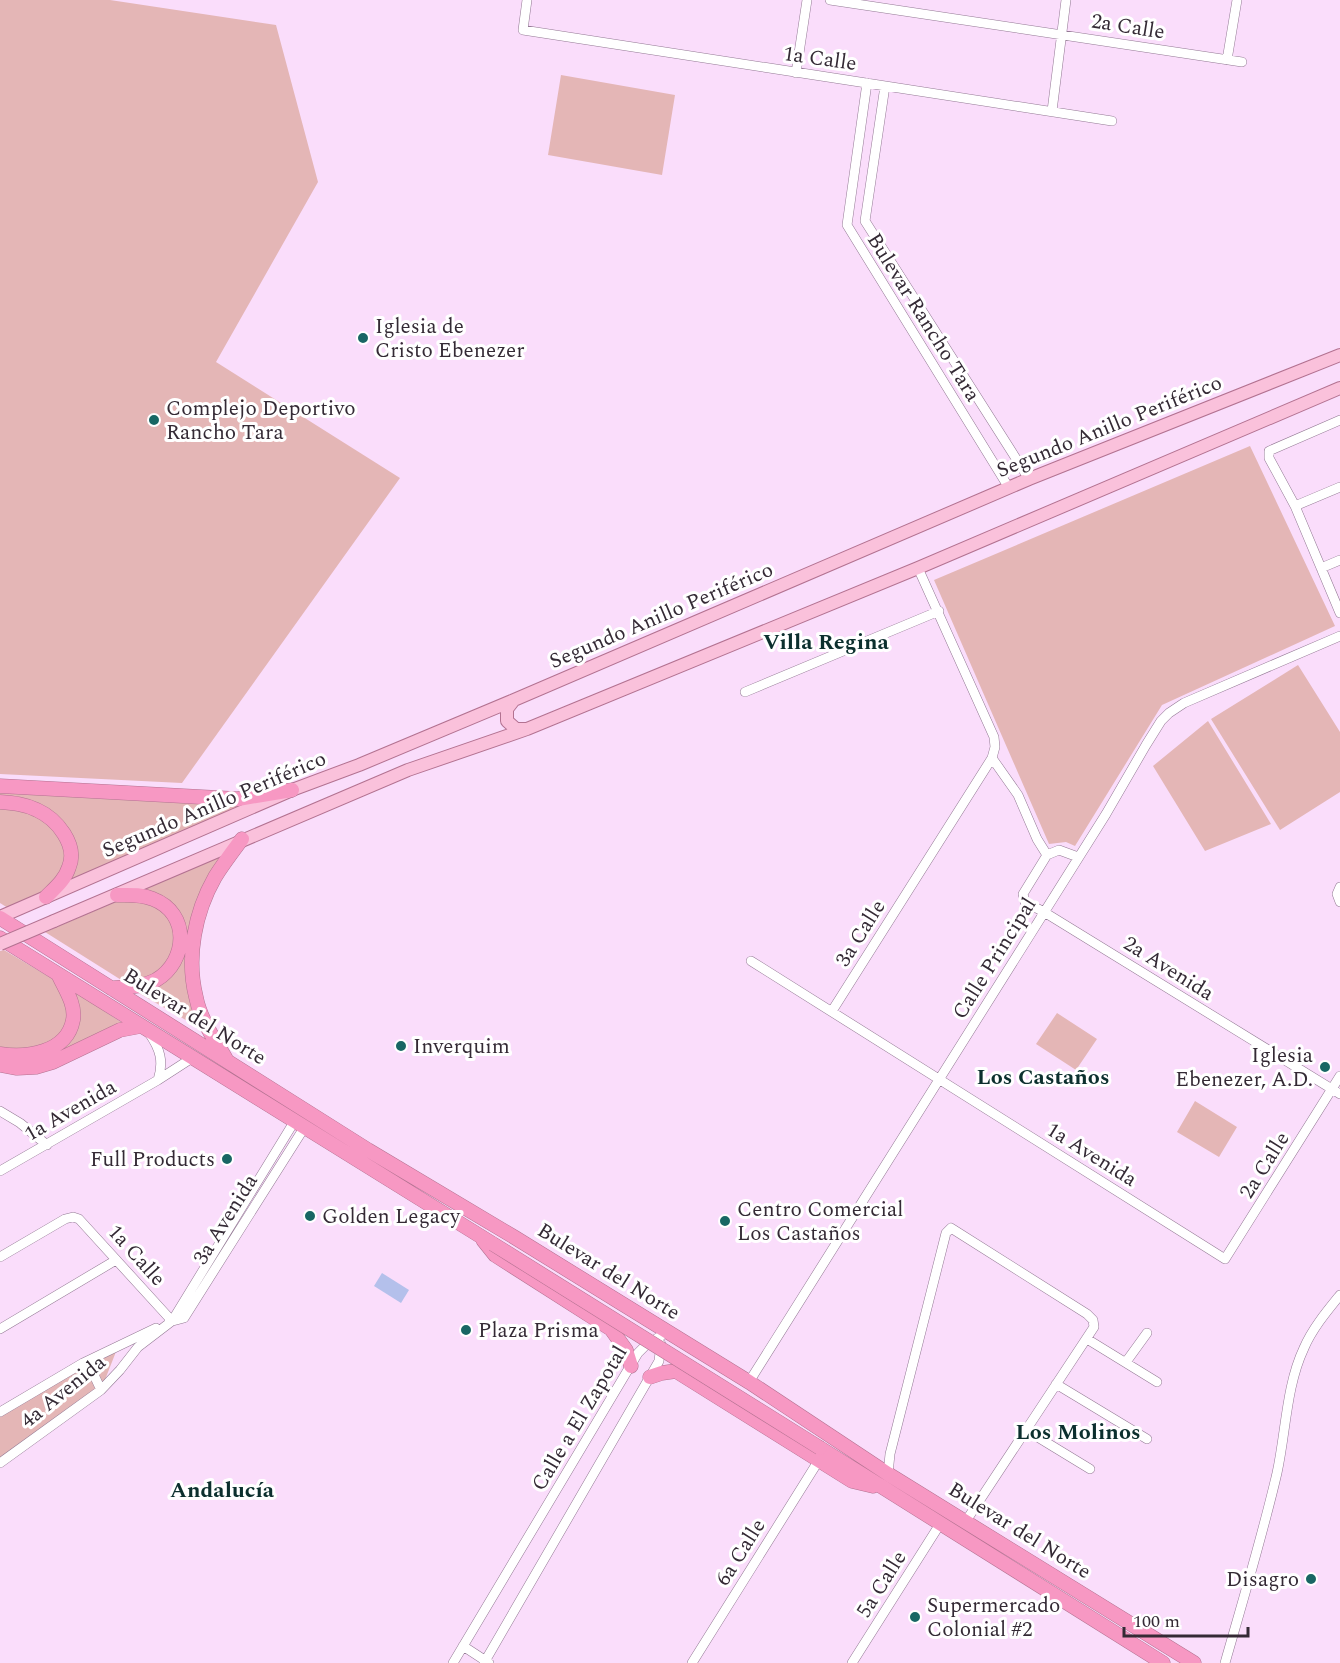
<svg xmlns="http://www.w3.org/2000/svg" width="1340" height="1663" font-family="Spectral,serif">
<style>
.green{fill:#e4b6b6}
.water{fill:#b4c0eb}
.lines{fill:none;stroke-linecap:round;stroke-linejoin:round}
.minor-casing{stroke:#937994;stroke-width:10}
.major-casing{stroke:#b37291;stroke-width:14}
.highway-casing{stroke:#b37291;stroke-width:15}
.minor{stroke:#fff;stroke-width:9}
.major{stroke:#fac1db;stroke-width:12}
.highway{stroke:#f798c3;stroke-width:14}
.major-bridge-casing{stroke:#b37291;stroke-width:14;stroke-linecap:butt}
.highway-bridge-casing{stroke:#b37291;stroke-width:15;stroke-linecap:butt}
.major-bridge{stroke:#fac1db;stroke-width:12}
.highway-bridge{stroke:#f798c3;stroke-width:14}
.poi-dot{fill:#186664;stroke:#fff;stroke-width:2}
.labels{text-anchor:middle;stroke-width:6;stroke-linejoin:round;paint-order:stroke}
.street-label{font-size:21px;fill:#342a35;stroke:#fff}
.poi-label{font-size:21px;fill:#342a35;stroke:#fff;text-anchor:start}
.neighbourhood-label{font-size:22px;font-weight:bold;fill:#0c2f2e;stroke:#fff}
</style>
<rect width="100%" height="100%" fill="#faddfb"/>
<path class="green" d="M0,0H110L276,25L318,182L216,362L400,478L182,783L0,774Z
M561,75L675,95L662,175L548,155Z
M1250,446L1335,626L1162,705L1075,846L1066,842L1049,844L934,580Z
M1298,665L1340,732V792L1280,830L1211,719Z
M1208,721L1271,824L1205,851L1153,766Z
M0,789L262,800L63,886L69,878L61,824L0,798Z
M0,807L36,814L61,836L66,850V863L46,892L8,908L0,903Z
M230,852L190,930L205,1031L135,991L169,976L178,916L139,891Z
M136,898C177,915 175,915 174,958L152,977L126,983L45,932L122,899Z
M4,950L56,981L68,1002L69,1017L64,1033L34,1050H0V951Z
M69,988L127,1026L34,1063L10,1060L71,1036Z
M1057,1013L1097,1039L1076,1070L1036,1044Z
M1195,1101L1237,1127L1219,1157L1177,1132Z
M119,1344L101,1390L0,1463V1412Z"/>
<path class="water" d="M382,1273L409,1290L401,1303L374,1286Z"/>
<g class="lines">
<g class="minor-casing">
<path id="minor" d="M527,0L523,30L1112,121
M830,0L1242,62
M1227,60L1237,0
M796,73L807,0
M867,83L847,225L1009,488
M885,86L865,221L1029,479
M1052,111L1066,0
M1340,420L1269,451V458L1295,506L1340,613
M1295,506L1340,487
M1321,568L1340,560
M745,692L939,611
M992,758L1018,795L1037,839L1047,855
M1078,857L1059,850L1047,855L1023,894L1025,902L1044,912L1340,1094
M1340,887L1337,894L1340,902
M751,961L1225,1259L1340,1076
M832,1011L992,758L995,747L994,737L918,568
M149,1033C160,1049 164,1061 158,1080
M0,1111L20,1123L47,1145
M0,1171L158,1080L192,1058
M0,1257L65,1219L73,1217L79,1219L172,1321
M169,1322L184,1318L304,1128
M0,1329L116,1260
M1087,1339L1157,1382
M1126,1362L1147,1333
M83,1363L94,1375L101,1390
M749,1382L1106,814L1146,745L1161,721L1169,713L1184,703L1340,636
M1056,1384L1147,1439
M0,1412L83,1363L156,1328
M1026,1430L1090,1469
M0,1463L101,1390L120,1370L138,1347L172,1321L294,1122
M888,1474L890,1454L946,1233L951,1228L1087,1314L1093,1320L1094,1327L966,1521
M463,1646L489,1663
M453,1663L638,1353L647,1344L661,1336
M484,1663L659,1361L661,1344
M692,1663L819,1460
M852,1663L940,1524
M1225,1663C1243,1600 1262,1537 1277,1473C1286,1432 1286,1386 1304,1348C1312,1329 1327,1311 1340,1295"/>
</g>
<g class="major-casing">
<path id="major" d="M514,700L507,709V721L516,729H525
M0,917L292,790L359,765L514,700L1029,479L1340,355
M54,921L408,770L527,729L918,568L1340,388"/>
</g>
<g class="highway-casing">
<path id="highway" d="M0,786L238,799L292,790
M0,802C13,803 25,804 37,810C57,819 78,845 69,867C65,880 55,888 46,897
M0,918L368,1150L514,1237L749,1382L888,1474L1194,1663
M0,938L493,1244
M111,988C126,987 143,987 156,980C188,961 190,913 153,899C141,894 129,895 117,895
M0,1054C26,1058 67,1053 73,1020C76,1005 65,989 59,976
M226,1059C215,1040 200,1019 196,997C186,957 195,912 215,877C223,864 233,851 242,839
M0,1065L17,1068L36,1067L53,1062L120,1030L141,1026
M483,1240L495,1255L611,1329L626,1350L631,1366
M650,1377L662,1373L676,1371L852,1481L873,1486
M820,1448L1163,1663"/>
</g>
<use href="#minor" class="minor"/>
<use href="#major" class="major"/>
<use href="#highway" class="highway"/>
<g class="major-bridge-casing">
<path id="major-bridge" d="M0,944L54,921"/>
</g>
<g class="highway-bridge-casing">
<path id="highway-bridge" d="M493,1244L820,1448"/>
</g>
<use href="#major-bridge" class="major-bridge"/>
<use href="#highway-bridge" class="highway-bridge"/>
</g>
<g class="poi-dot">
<circle cx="363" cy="338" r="6"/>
<circle cx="154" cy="420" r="6"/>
<circle cx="401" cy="1046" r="6"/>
<circle cx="1325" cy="1067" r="6"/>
<circle cx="227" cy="1159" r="6"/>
<circle cx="310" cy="1216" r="6"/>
<circle cx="725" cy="1221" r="6"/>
<circle cx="466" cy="1330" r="6"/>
<circle cx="1311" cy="1579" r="6"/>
<circle cx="915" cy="1617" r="6"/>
</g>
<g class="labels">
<g class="street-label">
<text transform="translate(1128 26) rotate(9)" y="7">2a Calle</text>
<text transform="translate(820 58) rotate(8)" y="7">1a Calle</text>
<text transform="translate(924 317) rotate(58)" y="7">Bulevar Rancho Tara</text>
<text transform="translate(1109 426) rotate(-22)" y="7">Segundo Anillo Periférico</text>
<text transform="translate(661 615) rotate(-23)" y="7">Segundo Anillo Periférico</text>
<text transform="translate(214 804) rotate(-23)" y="7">Segundo Anillo Periférico</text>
<text transform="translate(860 933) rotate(-58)" y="7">3a Calle</text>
<text transform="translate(994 958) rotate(-58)" y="7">Calle Principal</text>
<text transform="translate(1169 968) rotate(32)" y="7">2a Avenida</text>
<text transform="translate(195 1016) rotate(32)" y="7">Bulevar del Norte</text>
<text transform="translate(70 1110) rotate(-30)" y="7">1a Avenida</text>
<text transform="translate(1092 1154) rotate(32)" y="7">1a Avenida</text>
<text transform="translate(1264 1165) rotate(-58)" y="7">2a Calle</text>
<text transform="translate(225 1219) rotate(-58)" y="7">3a Avenida</text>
<text transform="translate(137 1255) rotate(48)" y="7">1a Calle</text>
<text transform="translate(609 1271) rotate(32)" y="7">Bulevar del Norte</text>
<text transform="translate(63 1391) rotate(-39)" y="7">4a Avenida</text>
<text transform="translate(579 1418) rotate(-59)" y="7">Calle a El Zapotal</text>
<text transform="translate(1020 1530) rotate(32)" y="7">Bulevar del Norte</text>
<text transform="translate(740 1552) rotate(-58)" y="7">6a Calle</text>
<text transform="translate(881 1584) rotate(-58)" y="7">5a Calle</text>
</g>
<g class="poi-label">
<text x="375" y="333">Iglesia de<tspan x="375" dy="24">Cristo Ebenezer</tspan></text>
<text x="166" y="415">Complejo Deportivo<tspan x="166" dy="24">Rancho Tara</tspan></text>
<text x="413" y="1053">Inverquim</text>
<text x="1313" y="1062" text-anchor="end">Iglesia<tspan x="1313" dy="24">Ebenezer, A.D.</tspan></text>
<text x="215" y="1166" text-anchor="end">Full Products</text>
<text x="737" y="1216">Centro Comercial<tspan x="737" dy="24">Los Castaños</tspan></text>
<text x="322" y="1223">Golden Legacy</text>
<text x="478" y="1337">Plaza Prisma</text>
<text x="1299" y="1586" text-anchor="end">Disagro</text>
<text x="927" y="1612">Supermercado<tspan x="927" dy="24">Colonial #2</tspan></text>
</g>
<g class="neighbourhood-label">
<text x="826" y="649">Villa Regina</text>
<text x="1043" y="1084">Los Castaños</text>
<text x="1078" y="1439">Los Molinos</text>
<text x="222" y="1497">Andalucía</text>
</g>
</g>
<path d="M1124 1627v9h124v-9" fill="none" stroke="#342a35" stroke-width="3"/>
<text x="1133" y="1627" font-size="18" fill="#342a35" stroke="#ffffff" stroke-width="4.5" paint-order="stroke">100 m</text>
</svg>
